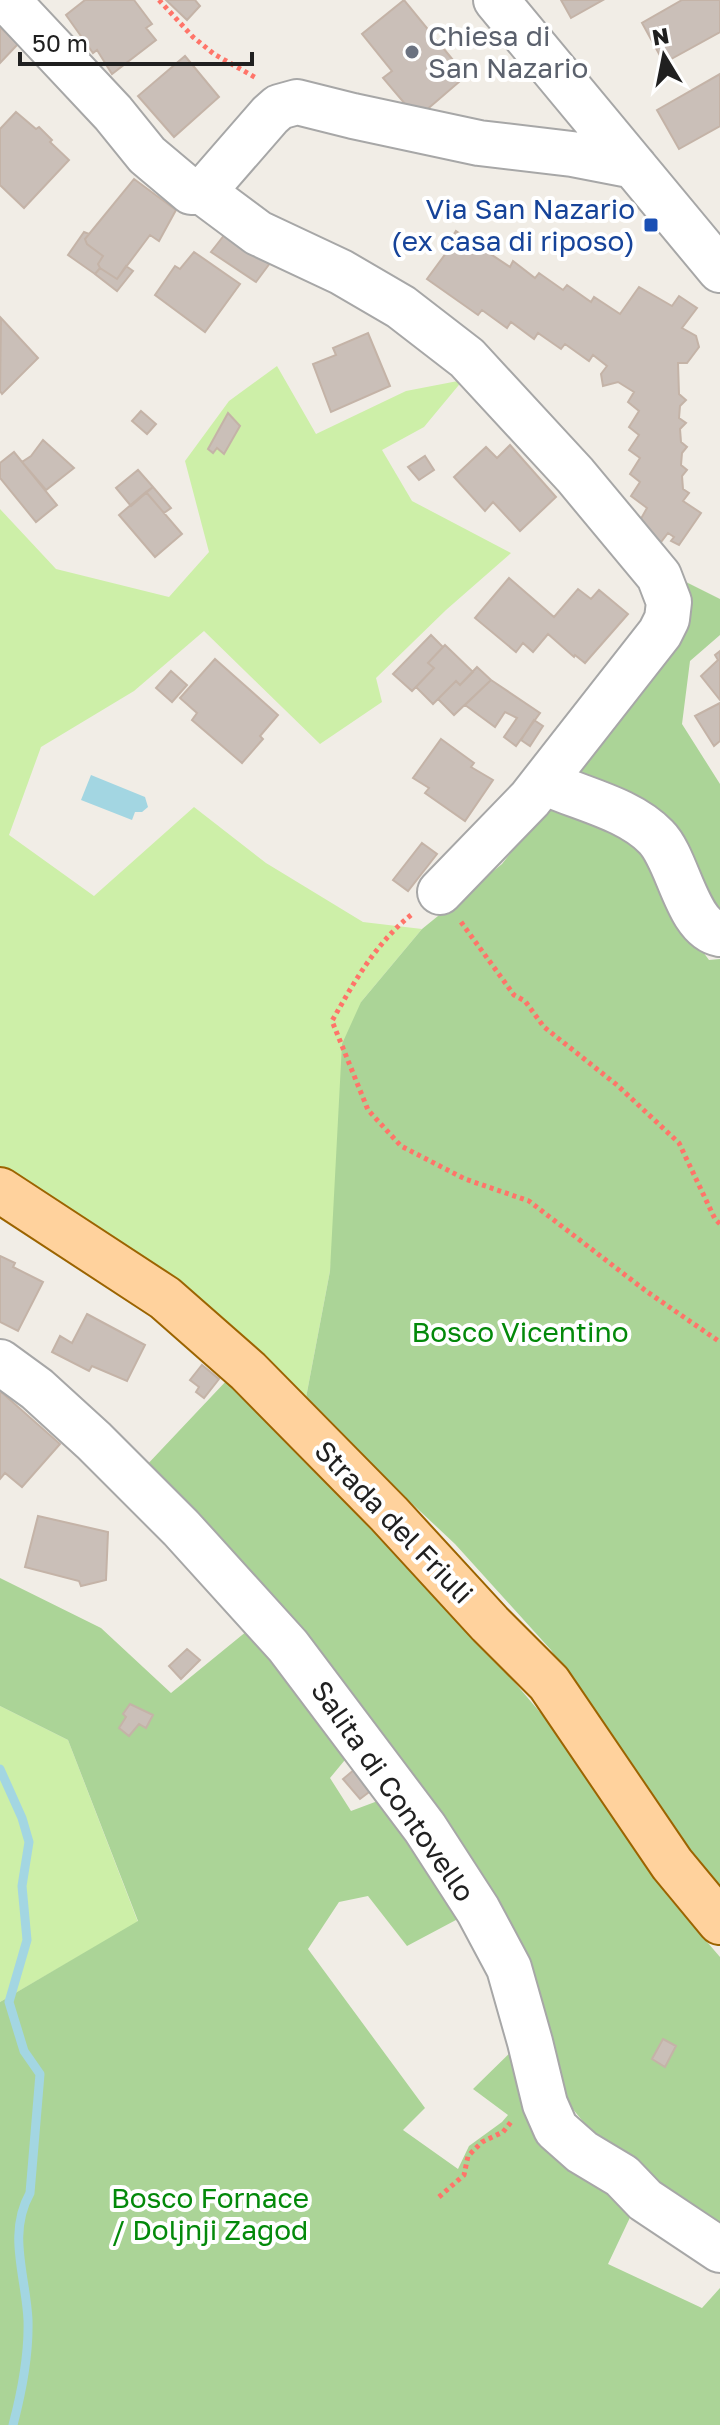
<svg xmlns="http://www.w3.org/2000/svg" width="720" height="2425" font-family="'Golos Text',sans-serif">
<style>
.grass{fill:#cdefa8}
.forest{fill:#abd497}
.water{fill:#a3d6e2}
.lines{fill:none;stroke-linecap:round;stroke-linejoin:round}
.stream{stroke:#a3d6e2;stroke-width:9}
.building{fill:#cabfb8;stroke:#c4b3a7;stroke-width:2}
.minor-casing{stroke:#a7a7a7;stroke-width:48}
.major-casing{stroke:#9c6400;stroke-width:48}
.path{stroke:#ff7469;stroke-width:5;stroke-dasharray:4 4;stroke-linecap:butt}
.minor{stroke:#fff;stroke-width:44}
.major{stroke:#ffd29d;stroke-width:44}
.worship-dot{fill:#6b7280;stroke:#fff;stroke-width:3}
.transit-dot{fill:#1a4fb4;stroke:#fff;stroke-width:3}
.labels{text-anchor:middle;stroke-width:8;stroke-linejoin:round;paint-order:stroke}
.worship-label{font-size:28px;fill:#5b616d;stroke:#fff;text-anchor:start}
.transit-label{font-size:28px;fill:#164399;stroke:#fff;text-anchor:end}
.park-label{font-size:28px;fill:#03890a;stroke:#fff}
.street-label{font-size:28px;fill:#202020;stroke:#fff}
</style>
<rect width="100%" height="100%" fill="#f1ede6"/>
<path class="grass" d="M277,366L316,434L406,391L463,380L424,427L382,450L412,501L511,553L446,610L376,678L382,702L320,744L204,631L134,691L41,747L9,835L94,896L194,807L266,863L363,922L422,929L361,1002L330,1271L305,1403L0,1175V509L56,569L169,597L209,552L185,461L229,401Z
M0,1706L68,1740L138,1922L0,2002Z"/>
<path class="forest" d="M676,577L720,599V635L690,661L682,724L720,784V918L569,779Z
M550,802L651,852L678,918L709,960L720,959V1890L667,1828L551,1650L455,1544L305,1403L330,1271L342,1044L361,1002L422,929L502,864Z
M228,1379L289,1435L499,1664L560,1736L671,1900L720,1957V2230L590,2130L558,2091L530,1969L144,1468Z
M0,1578L101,1628L171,1693L247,1631L349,1755L330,1778L351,1811L383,1799L471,1912L407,1946L368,1896L339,1902L308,1949L425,2108L403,2130L458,2169L469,2146L502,2122L508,2115L473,2089L516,2047L634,2209L608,2264L702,2308L720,2288V2425H0V2002L138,1921L68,1740L0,1706Z"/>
<path class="water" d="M91,775L145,797L148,807L142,812H135L132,820L81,800Z"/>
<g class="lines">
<path class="stream" d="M0,1769L22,1818L29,1842L22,1886L27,1940L9,2002L24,2051L40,2074L30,2193C7,2234 26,2276 28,2320C29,2356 22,2391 13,2425"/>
</g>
<path class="building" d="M85,0H134L152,24L146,28L156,40L112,74L97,50L93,53L66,15Z
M166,0H195L200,6L187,20Z
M404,0L466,76L417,118L383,78L392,71L362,34Z
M561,0H603L571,18Z
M682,0H720V32L664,63L642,23Z
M0,27L18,44L0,63Z
M185,56L219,97L174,137L138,96Z
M720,74V126L679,149L657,110Z
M16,112L36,129L39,127L52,140L50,142L69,160L24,208L0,185V129Z
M134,179L176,210L159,241L150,235L117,279L100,268L98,264L103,256L87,244L85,239Z
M229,229L273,259L256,282L211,252Z
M456,231L510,267L513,261L535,278L539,273L563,290L567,285L591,302L594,297L620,314L639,287L672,306L679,296L697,308L682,328L696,336L699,347L687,363H678L679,394L686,400L680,406L679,418L686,423L680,429L681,442L687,447L682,453L681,465L687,470L682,476L683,489L689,493L683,501L701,513L679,545L671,541L674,537L668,533L661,542L638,524L647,508L631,496L640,482L630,474L640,458L629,450L639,435L629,427L639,411L628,402L634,392L618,382L603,386L601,374L607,366L593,355L589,361L565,344L561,349L538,333L534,339L511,322L507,328L482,310L478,315L427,279L449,249L446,246Z
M84,232L89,234L85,239L87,244L103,256L98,264L100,268L95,274L68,255Z
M194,252L240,284L205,332L155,295L175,266L180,269Z
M126,266L133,271L117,291L95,274L100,268L117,279Z
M1,318L38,358L2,394L0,391Z
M368,333L390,386L331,412L313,364L336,355L333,348Z
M141,411L156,424L147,434L132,421Z
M228,413L240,426L224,454L217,448L213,453L208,449Z
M43,440L74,468L46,490L22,462L31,456Z
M510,445L556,497L520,531L493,502L485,511L454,477L486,447L497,458Z
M14,452L57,505L36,522L0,478V463Z
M425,456L434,470L419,480L408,467Z
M138,470L153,487L131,506L116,488Z
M153,487L171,508L164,513L146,492Z
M146,492L182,534L155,557L119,515Z
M509,578L554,617L578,589L591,599L599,590L628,614L585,663L575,655L574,657L548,634L533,652L523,643L516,652L475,618Z
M431,635L443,647L428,663L434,668L412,691L393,674Z
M445,645L473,672L460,685L456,681L433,704L416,687L434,668L428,663Z
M720,651V700L701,676L718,660L715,655Z
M215,659L278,715L260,736L263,739L242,763L192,720L197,713L180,698Z
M477,667L491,680L454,715L438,699L456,681L460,685Z
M171,671L187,685L172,702L156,688Z
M491,680L540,713L516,746L504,737L517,718L505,712L495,727L465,705Z
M720,703V741L714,746L695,716Z
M534,720L543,726L530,746L521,740Z
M441,739L474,763L471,767L493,780L465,821L425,793L429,788L413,778Z
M422,843L437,854L408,891L393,880Z
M0,1256L15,1263L13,1267L43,1282L18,1331L0,1322Z
M87,1314L145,1345L127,1381L92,1366L89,1371L52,1352L60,1336L72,1343Z
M202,1365L219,1379L204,1398L196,1392L199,1387L190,1380Z
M0,1391L60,1444L22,1487L5,1473L0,1479Z
M38,1516L108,1532L106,1580L81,1586L79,1581L25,1567Z
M187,1649L200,1660L181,1679L169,1666Z
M130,1704L153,1715L146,1728L139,1724L129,1736L119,1728L126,1717L123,1714Z
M361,1764L377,1786L360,1799L343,1779Z
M663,2039L676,2046L665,2067L652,2059Z"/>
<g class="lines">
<g class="minor-casing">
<path id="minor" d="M7,0L113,113L147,155L191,192H203L258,233L341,272L401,307L467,358L575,475L659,576L669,602L667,619L660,633L530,799L440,892
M496,0L720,270
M203,192L270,115L279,107L297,102L353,116L479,143L572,154L634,166
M544,782C580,799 628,808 656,837C679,860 686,928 720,934
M0,1362L37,1389L94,1441L181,1528L288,1646L425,1828L478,1910L509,1968L530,2042L545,2104L556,2129L582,2152L622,2176L645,2200L720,2250"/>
</g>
<g class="major-casing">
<path id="major" d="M0,1190L165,1298L248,1371L389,1514L490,1624L549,1683L672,1864L720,1922"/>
</g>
<path class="path" d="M159,0L193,37L214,54L258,79
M411,915C376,943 354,982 332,1021L368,1110L401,1146L465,1179L529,1201L646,1291L720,1342
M461,922L514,995L525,1001L544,1027L617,1085L679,1143L715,1219L720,1224
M439,2197L464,2175L468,2156L482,2142L503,2132L511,2122"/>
<use href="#minor" class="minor"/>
<use href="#major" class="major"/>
</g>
<circle class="worship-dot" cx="412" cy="52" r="8"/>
<rect class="transit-dot" x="643" y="217" width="16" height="16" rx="4"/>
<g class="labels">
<g class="worship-label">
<text x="428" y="46">Chiesa di<tspan x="428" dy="32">San Nazario</tspan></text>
</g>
<g class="transit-label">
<text x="635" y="219">Via San Nazario<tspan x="635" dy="32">(ex casa di riposo)</tspan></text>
</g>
<g class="park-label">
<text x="520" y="1342">Bosco Vicentino</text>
<text x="210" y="2208">Bosco Fornace<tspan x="210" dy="32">/ Doljnji Zagod</tspan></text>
</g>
<g class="street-label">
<text transform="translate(394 1522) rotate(46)" y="10">Strada del Friuli</text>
<text transform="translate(393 1791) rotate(55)" y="10">Salita di Contovello</text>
</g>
</g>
<g transform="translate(664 56) rotate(350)" stroke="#ffffff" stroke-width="6" paint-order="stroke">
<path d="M0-6L14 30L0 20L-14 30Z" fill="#202020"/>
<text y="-12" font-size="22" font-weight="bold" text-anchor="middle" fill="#202020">N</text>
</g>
<path d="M20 52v12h232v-12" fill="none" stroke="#202020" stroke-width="4"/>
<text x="32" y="52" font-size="24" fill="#202020" stroke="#ffffff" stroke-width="6" paint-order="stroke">50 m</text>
</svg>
